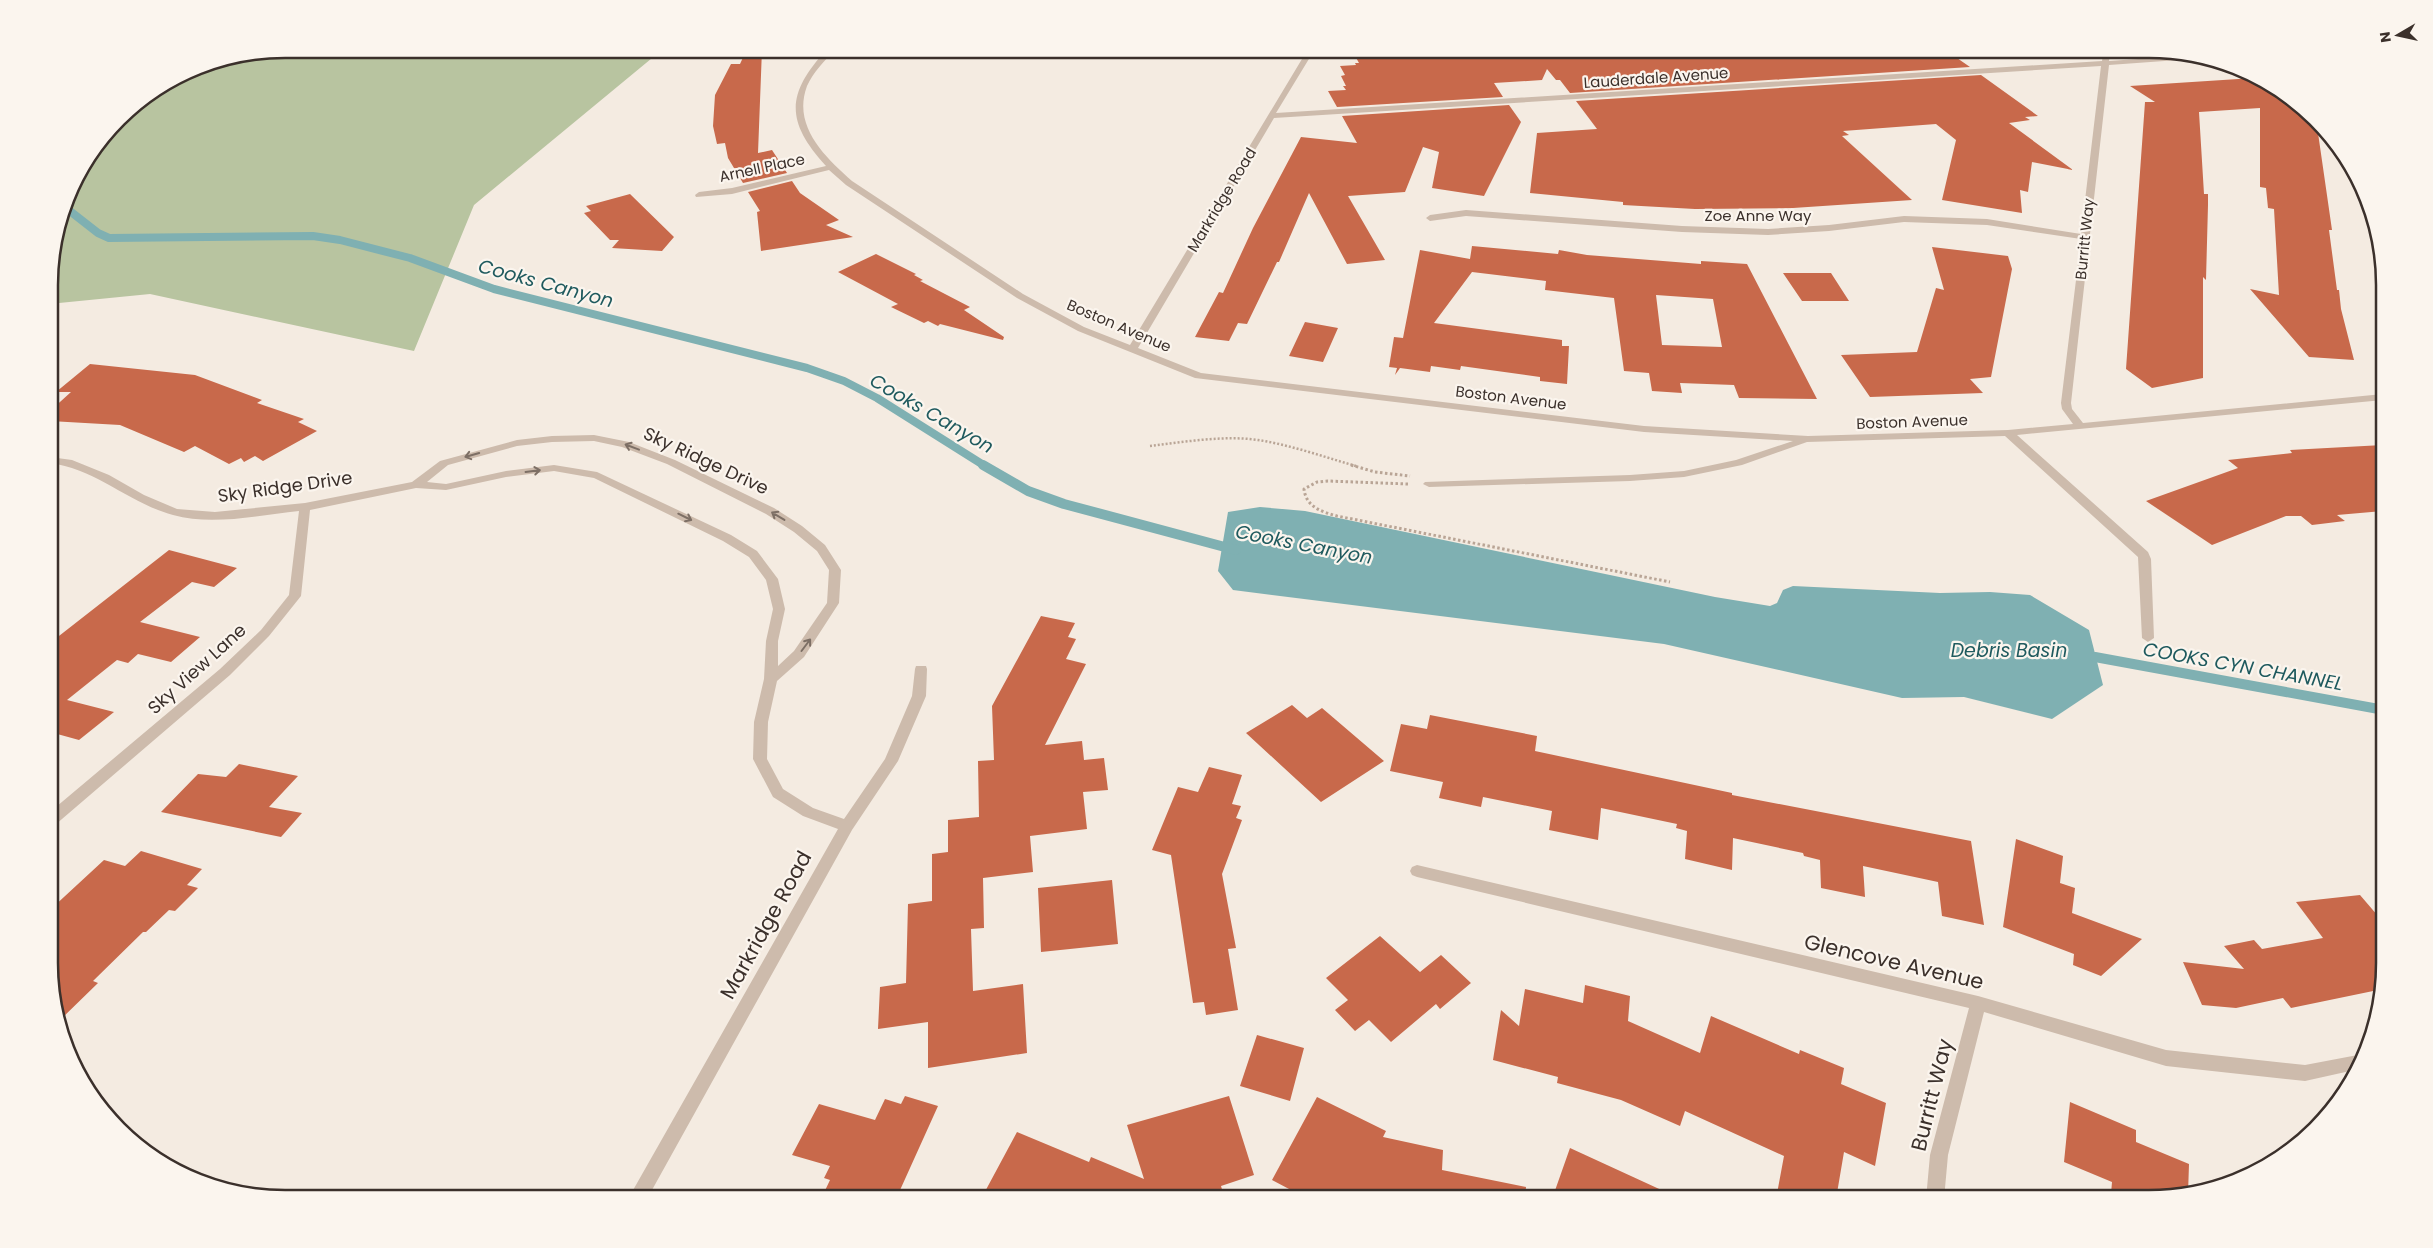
<svg xmlns="http://www.w3.org/2000/svg" width="2433" height="1248" font-family="Poppins,sans-serif">
<style>
.green{fill:#b8c4a0}
.water{fill:#7fb0b2}
.lines{fill:none;stroke-linecap:round;stroke-linejoin:round}
.stream-far1{stroke:#7fb0b2;stroke-width:8}
.stream{stroke:#7fb0b2;stroke-width:10}
.building{fill:#c8694b;fill-rule:evenodd}
.path-far1{stroke:#b9a596;stroke-width:2.5;stroke-dasharray:2 2;stroke-linecap:butt}
.path{stroke:#b9a596;stroke-width:3;stroke-dasharray:2.5 2.5;stroke-linecap:butt}
.minor{fill:#cdbbac;fill-rule:evenodd}
.oneway{stroke:#7d6f65}
.labels{text-anchor:middle;stroke-width:4.5;stroke-linejoin:round;paint-order:stroke}
.far-street-label{font-size:15px;fill:#3b302b;stroke:#fbf5ee}
.street-label{font-size:18px;fill:#3b302b;stroke:#fbf5ee}
.water-label{font-size:19px;font-style:italic;fill:#1f5a5e;stroke:#fbf5ee}
.near-street-label{font-size:21px;fill:#3b302b;stroke:#fbf5ee}
.rim{fill:none;stroke:#3b302b;stroke-width:2.5}
</style>
<rect width="100%" height="100%" fill="#f4ebe1"/>
<path class="green" d="M284,49H663L474,205L414,351L150,294L49,304V268L73,180L129,107L194,67Z"/>
<path class="water" d="M1260,507L1305,511L1715,597L1770,606L1777,603L1783,590L1793,586L1940,593L1990,592L2030,595L2089,630L2103,685L2052,719L1964,697L1902,698L1664,644L1233,590L1218,571L1228,512Z"/>
<g class="lines">
<path class="stream-far1" d="M66,208L98,233L109,238L313,236L340,240L410,258L494,289L807,368L844,381L877,398L985,466"/>
<path class="stream" d="M983,465L1028,491L1064,504L1236,550
M2095,657L2384,710"/>
</g>
<path class="building" d="M747,49H762L758,153L772,150L787,173L743,183L728,158L725,143L717,144L713,126L715,95L731,64H740Z
M1355,49H1496V52L1558,49L1555,55L1661,49H1944L1970,67L1570,93L1560,80H1556L1547,69L1542,80L1494,83L1503,97L1337,107L1328,91L1346,90L1343,86H1346L1341,76L1345,75L1340,66L1356,65L1355,63H1359L1354,54H1357Z
M1981,75L2038,116L2025,117L2030,120L2009,123L2073,170L2032,162L2028,192L2020,190L2022,213L1942,200L1956,140L1936,124L1843,131L1849,135L1842,136L1912,200L1793,208L1695,209L1623,205V202L1530,193L1537,133L1597,129L1576,101Z
M2254,78L2261,82V79L2317,126L2332,230H2329L2337,290H2339L2341,309L2354,360L2309,357L2250,289L2279,295L2274,209L2268,208L2266,188L2260,187V108L2199,112L2204,194H2208V205L2206,280L2203,277V378L2152,388L2126,369L2145,102H2155L2130,86Z
M1509,105L1521,122L1484,196L1432,188L1439,152L1423,147L1405,192L1348,196L1385,260L1347,264L1309,193L1279,262H1277L1247,324L1238,323L1229,341L1195,337L1219,292L1223,293L1253,228L1301,137L1357,143L1342,116Z
M792,181L800,193L839,220L826,225L853,237L761,251L757,212L760,211L748,192Z
M630,194L674,237L662,251L612,248L619,240H610L584,213L591,211L586,206Z
M1472,246L1558,254L1559,250L1587,255L1701,264V261L1747,264L1817,399L1739,398L1734,385L1680,383L1682,393L1652,391L1649,373L1624,371L1614,298L1545,290L1546,281L1472,272L1434,323L1562,340V346H1569L1567,384L1540,381V377L1461,366L1460,370L1431,366L1430,372L1400,368L1395,375L1397,368L1389,367L1394,337L1403,338L1420,250L1470,259ZM1656,295L1713,299L1722,347L1662,345Z
M1932,247L2008,256L2012,269L1991,377L1970,379L1983,393L1870,397L1841,355L1917,352L1936,288L1944,290Z
M876,254L916,274L914,275L923,280L920,281L970,307L964,310L1004,337L1003,340L940,324L938,326L928,321L924,323L891,307L898,304L838,272Z
M1783,273H1831L1849,301H1802Z
M1305,322L1338,328L1323,362L1289,356Z
M90,364L195,375L262,400L257,403L304,419L298,422L317,431L263,461L255,456L244,462L241,458L229,464L195,446L184,452L120,425L50,421V411L71,392H56Z
M2383,445V511L2337,515L2345,521L2312,525L2301,516H2286L2212,545L2146,501L2238,468L2228,460L2292,453L2290,450Z
M169,550L237,568L214,587L192,582L140,622L200,637L171,662L138,654L128,663L117,660L67,700L114,712L79,740L50,732V643Z
M1041,616L1075,623L1068,637L1076,639L1066,659L1086,664L1045,745L1082,741L1084,760L1104,758L1108,790L1083,792L1087,829L1030,836L1033,872L983,878L984,928L971,929L973,991L1023,984L1027,1053L928,1068V1022L878,1029L880,987L906,983L908,904L932,901V854L948,852V820L979,817L978,761L994,760L992,706Z
M1292,705L1307,718L1322,708L1384,761L1321,802L1246,733Z
M1430,715L1537,736L1535,751L1732,793V795L1971,841L1984,925L1942,916L1938,882L1863,866L1865,897L1821,888L1820,860L1804,856L1803,853L1733,838L1732,870L1685,859L1687,831L1676,828L1677,824L1601,808L1598,840L1549,830L1552,811L1483,797L1481,807L1439,798L1443,782L1390,771L1401,724L1427,729Z
M239,764L298,776L269,807L302,813L281,837L161,812L198,774L226,777Z
M1209,767L1242,775L1232,804L1241,806L1236,818L1242,820L1222,874L1236,948L1228,949L1238,1010L1206,1015L1204,1002L1193,1003L1171,855L1152,850L1178,787L1198,792Z
M2016,839L2063,856L2060,883L2075,888L2072,913L2142,939L2101,976L2073,965L2074,954L2003,927Z
M141,851L202,869L187,885L198,888L175,911L169,910L146,932H143L93,981L98,983L58,1022L51,995V909L104,860L125,866Z
M1112,880L1118,944L1041,952L1038,888Z
M2360,895L2384,923V964L2378,990L2291,1008L2283,998L2236,1008L2202,1005L2183,962L2244,969L2224,946L2254,940L2262,949L2323,938L2296,902Z
M1380,936L1420,972L1441,955L1471,983L1440,1009L1436,1004L1391,1042L1369,1020L1355,1031L1335,1010L1348,1000L1326,978Z
M1585,985L1630,996L1628,1021L1700,1053L1711,1016L1799,1054L1800,1050L1844,1068L1841,1084L1886,1103L1875,1166L1844,1152L1836,1199H1776L1784,1156L1685,1111L1680,1126L1621,1100L1557,1083L1558,1077L1493,1060L1501,1010L1519,1026L1525,989L1583,1003Z
M1257,1035L1304,1048L1290,1101L1240,1086Z
M905,1096L938,1106L896,1199H821L830,1180L824,1178L830,1166L792,1155L819,1104L875,1120L885,1099L901,1104Z
M1229,1096L1254,1175L1221,1186L1223,1193L1206,1199H981L1017,1132L1089,1162L1091,1157L1144,1179L1127,1125Z
M1317,1097L1386,1131L1383,1137L1443,1150L1442,1170L1526,1187L1525,1199H1308L1272,1180Z
M2070,1102L2136,1130V1142L2189,1164L2188,1194L2164,1199H2123L2111,1194L2112,1182L2064,1162Z
M1570,1148L1681,1199H1552Z"/>
<g class="lines">
<path class="path-far1" d="M1150,446C1185,442 1223,435 1258,440C1291,445 1324,457 1356,466"/>
<path class="path" d="M1351,465L1375,472L1410,476
M1408,484L1328,481L1317,482L1304,489C1306,507 1322,512 1337,516L1670,582"/>
<path class="minor" d="M827,49H835C825,61 813,72 807,86C792,126 825,157 852,181L1023,294L1084,327L1130,345L1308,49H1315L1276,113L2102,61L2104,49H2111L2109,61L2182,56L2192,59L2109,65L2071,403L2072,409L2083,423L2383,394V400L2017,435L2148,552L2151,559L2154,638L2148,642L2142,638L2138,557L2005,436L1807,442L1742,465L1684,477L1630,481L1429,487L1423,484L1425,482L1630,475L1684,471L1736,460L1793,441L1644,432L1195,378L1078,331L1017,298L846,185L829,170L732,194L696,197L695,195L699,192L732,188L826,166C784,120 787,93 827,49ZM2101,66L2081,234L1987,219L1904,216L1829,225L1768,229L1682,226L1466,210L1430,215L1426,218L1430,221L1466,216L1682,232L1768,235L1829,231L1904,222L1987,225L2081,239L2061,403L2062,409L2073,424L2008,430L1808,436L1644,426L1201,373L1138,348L1274,118Z
M2375,225L2382,254V265L2377,262L2371,228Z
M594,435L629,442L675,460L774,508L802,526L825,545L841,570L839,603L804,657L777,681L768,722L767,759L783,789L813,808L844,819L885,759L912,696L915,669L916,666H926L927,669L926,696L898,761L852,830L647,1199H628L838,829L803,816L773,797L753,759L754,722L764,679L766,641L773,609L766,580L749,557L723,541L594,478L554,471L506,477L446,490L416,488L310,510L301,596L269,636L230,675L55,825L50,827V812L220,669L261,630L289,595L299,511C258,515 213,526 173,515C129,503 96,469 50,463V457L72,460L109,475L144,495L177,509L215,512L305,503L412,482L440,461L517,440L552,436ZM594,441L622,447L667,464L766,514L794,532L817,551L829,570L827,603L794,651L778,666V641L785,609L778,579L757,551L731,535L597,472L554,465L506,471L446,484L427,482L448,465L517,446L552,442Z
M1417,865L1978,996L2166,1050L2305,1065L2363,1054L2359,1069L2305,1081L2166,1066L1984,1012L1948,1155L1944,1199H1926L1930,1155L1969,1008L1417,877L1412,875L1410,871L1412,867Z"/>
</g>
<defs><path id="oneway-shaft" d="M-6 0H5M1.5-3L5.5 0L1.5 3" fill="none" stroke-width="1.6" stroke-linecap="round" stroke-linejoin="round" transform="scale(1.25)"/></defs>
<g class="oneway">
<use href="#oneway-shaft" transform="translate(632 447) rotate(-159)"/>
<use href="#oneway-shaft" transform="translate(472 455) rotate(164)"/>
<use href="#oneway-shaft" transform="translate(533 471) rotate(-7)"/>
<use href="#oneway-shaft" transform="translate(778 516) rotate(-149)"/>
<use href="#oneway-shaft" transform="translate(685 517) rotate(26)"/>
<use href="#oneway-shaft" transform="translate(806 645) rotate(-53)"/>
</g>
<g class="labels">
<g class="far-street-label">
<text transform="translate(1656 78) rotate(-4)" y="5">Lauderdale Avenue</text>
<text transform="translate(762 168) rotate(-12)" y="5">Arnell Place</text>
<text transform="translate(1222 200) rotate(-59)" y="5">Markridge Road</text>
<text x="1758" y="221">Zoe Anne Way</text>
<text transform="translate(2085 239) rotate(-84)" y="5">Burritt Way</text>
<text transform="translate(1119 326) rotate(23)" y="5">Boston Avenue</text>
<text transform="translate(1511 398) rotate(7)" y="5">Boston Avenue</text>
<text transform="translate(1912 422) rotate(-2)" y="5">Boston Avenue</text>
</g>
<g class="street-label">
<text transform="translate(706 461) rotate(25)" y="6">Sky Ridge Drive</text>
<text transform="translate(285 487) rotate(-8)" y="6">Sky Ridge Drive</text>
<text transform="translate(197 669) rotate(-42)" y="6">Sky View Lane</text>
</g>
<g class="water-label">
<text transform="translate(546 283) rotate(15)" y="7">Cooks Canyon</text>
<text transform="translate(932 413) rotate(30)" y="7">Cooks Canyon</text>
<text transform="translate(1304 544) rotate(11)" y="7">Cooks Canyon</text>
<text x="2009" y="657">Debris Basin</text>
<text transform="translate(2243 666) rotate(10)" y="7">COOKS CYN CHANNEL</text>
</g>
<g class="near-street-label">
<text transform="translate(766 925) rotate(-61)" y="7">Markridge Road</text>
<text transform="translate(1894 962) rotate(13)" y="7">Glencove Avenue</text>
<text transform="translate(1932 1095) rotate(-76)" y="7">Burritt Way</text>
</g>
</g>
<path d="M0 0H2433V1248H0ZM285 58H2149A227 227 0 0 1 2376 285V963A227 227 0 0 1 2149 1190H285A227 227 0 0 1 58 963V285A227 227 0 0 1 285 58Z" fill="#fbf5ee" fill-rule="evenodd"/>
<path class="rim" d="M285 58H2149A227 227 0 0 1 2376 285V963A227 227 0 0 1 2149 1190H285A227 227 0 0 1 58 963V285A227 227 0 0 1 285 58Z"/>
<g transform="translate(2398 35) rotate(261)" stroke="#fbf5ee" stroke-width="4" paint-order="stroke">
<path d="M0-4L9 19L0 12L-9 19Z" fill="#3b302b"/>
<text y="-8" font-size="14" font-weight="bold" text-anchor="middle" fill="#3b302b">N</text>
</g>
</svg>
